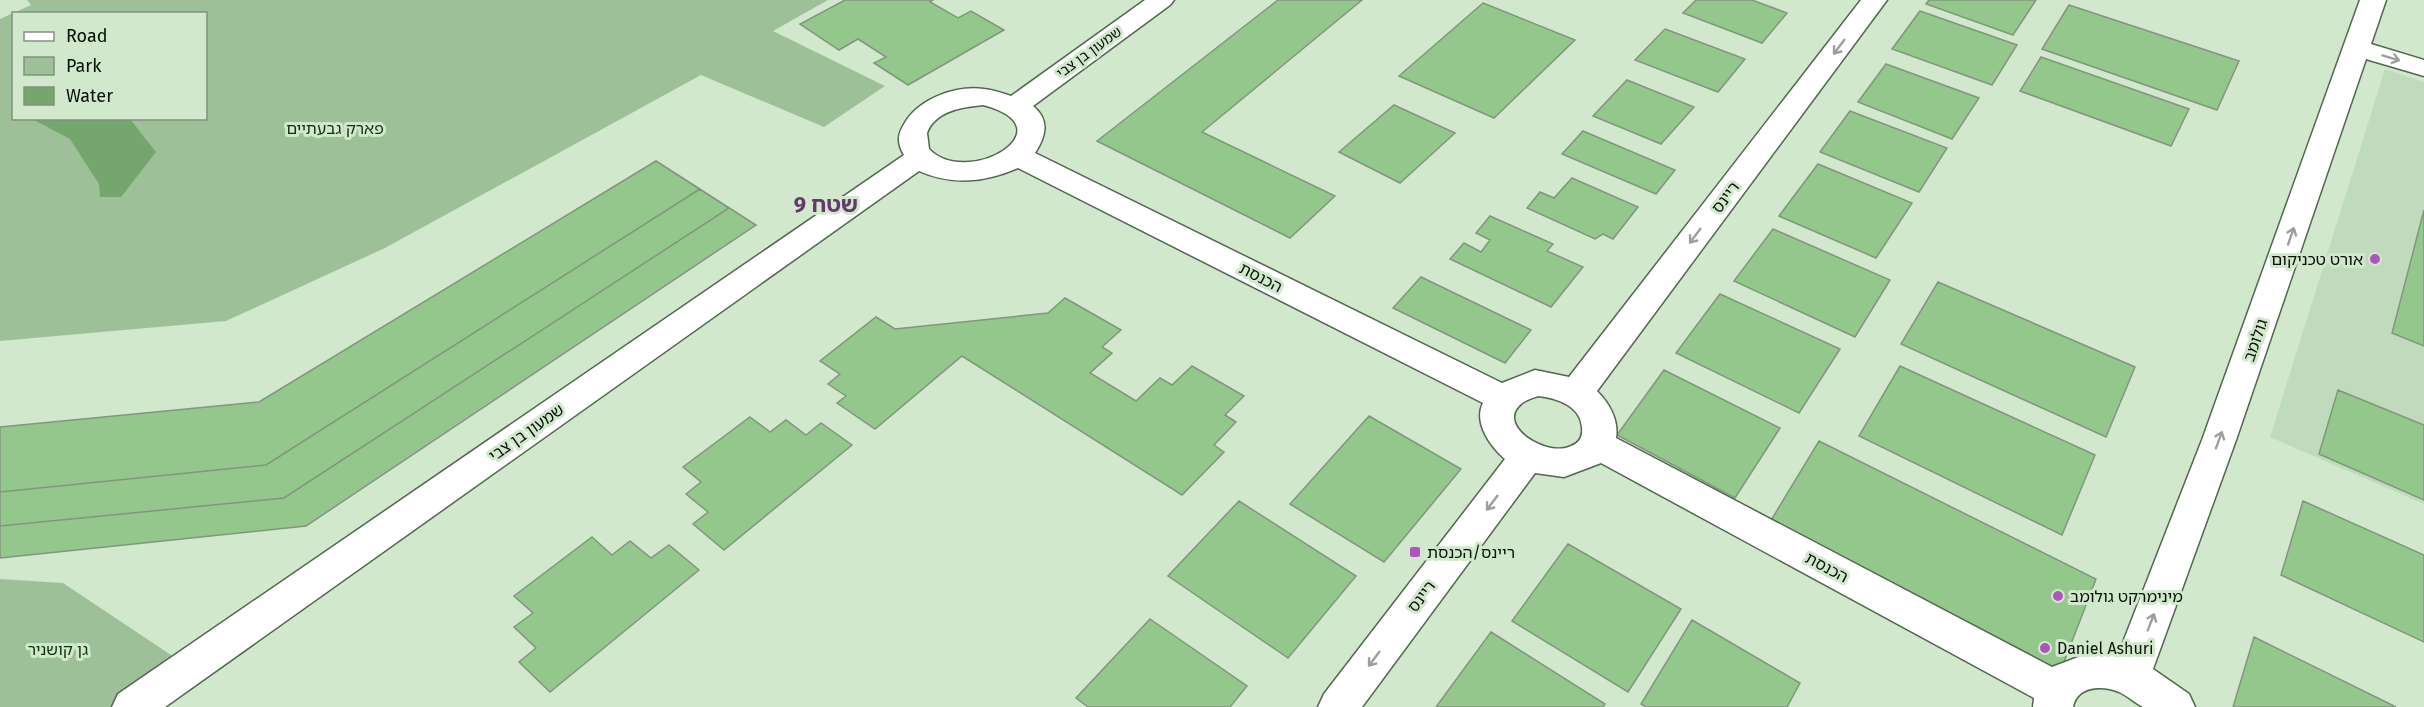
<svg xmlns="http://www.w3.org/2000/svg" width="2424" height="707" font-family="'Fira Sans','Noto Sans Hebrew',sans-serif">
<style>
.built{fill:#bfdbbb}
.green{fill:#9ec099;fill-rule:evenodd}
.water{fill:#74a66d}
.building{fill:#94c78c;stroke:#81967d;stroke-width:1.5}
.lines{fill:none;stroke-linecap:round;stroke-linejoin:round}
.minor-casing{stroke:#536650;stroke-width:3}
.minor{fill:#fff;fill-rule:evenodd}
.oneway{stroke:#9c9f9c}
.poi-dot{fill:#af54bf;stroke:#d1e8cd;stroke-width:2}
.labels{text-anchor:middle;stroke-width:6;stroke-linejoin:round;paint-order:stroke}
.far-street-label{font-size:14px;fill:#080f07;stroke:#d1e8cd}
.park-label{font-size:16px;fill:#0f320a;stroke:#d1e8cd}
.street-label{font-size:16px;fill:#080f07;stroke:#d1e8cd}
.poi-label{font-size:16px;fill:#080f07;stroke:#d1e8cd;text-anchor:start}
.district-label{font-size:22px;font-weight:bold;fill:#65386d;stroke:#d1e8cd}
</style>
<rect width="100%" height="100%" fill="#d1e8cd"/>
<path class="built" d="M2385,69L2424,82V504L2270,437Z"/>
<path class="green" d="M27,0H828L773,31L885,86L824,127L701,75L385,248L226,321L0,341V19L31,5ZM14,14H206V118H14Z
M0,579L63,583L189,667L132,707H0Z"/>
<path class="water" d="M53,119H130L156,152L121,197H100L99,184L70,139L34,120Z"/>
<path class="building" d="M845,0H933L930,2L958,18L971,11L1004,30L908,85L874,63L886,57L858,39L839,50L800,24Z
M1278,0H1362L1202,132L1335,196L1290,238L1097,141Z
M1696,0H1752L1787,13L1762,43L1683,13Z
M1929,0H2036L2013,35L1926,4Z
M1483,3L1575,40L1494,118L1399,76Z
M2069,5L2239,61L2217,110L2042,49Z
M1920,11L2017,45L1992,85L1892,49Z
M1665,29L1745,59L1718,92L1635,60Z
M2041,57L2189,109L2171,146L2020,91Z
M1886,64L1979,98L1952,139L1858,102Z
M1627,80L1694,107L1661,144L1593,116Z
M1394,105L1455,133L1400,183L1339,152Z
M1850,111L1947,148L1919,192L1820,152Z
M1583,131L1675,170L1656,194L1562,154Z
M656,161L700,189L266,465L0,492V427L259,402Z
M656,161L729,208L284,498L0,526V427L259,402Z
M656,161L756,225L306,526L0,558V427L259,402Z
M1818,164L1912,203L1876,258L1779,216Z
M1572,178L1638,207L1613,239L1603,234L1595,239L1527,208L1540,192L1554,198Z
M2424,210V346L2392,333Z
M1490,216L1553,244L1547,251L1583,267L1551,307L1450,259L1464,243L1481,252L1490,240L1476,233Z
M1773,229L1890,280L1855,337L1734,281Z
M1421,277L1531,330L1505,363L1393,308Z
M1938,282L2135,367L2106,437L1901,344Z
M1720,294L1840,349L1799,413L1676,353Z
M1065,298L1121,330L1102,347L1112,353L1090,373L1136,401L1160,378L1172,385L1192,366L1244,396L1225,415L1236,422L1214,445L1224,452L1182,495L962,356L875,429L837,403L846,396L828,384L840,374L820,361L876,317L895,329L1048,313Z
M1900,366L2095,455L2062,535L1859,436Z
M1664,370L1780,428L1735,498L1617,435Z
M2338,390L2424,425V500L2319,454Z
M1369,416L1461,469L1384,562L1290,504Z
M750,417L770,432L786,420L806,435L821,423L852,445L724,550L693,524L708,512L686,494L701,482L683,467Z
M1819,441L2096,579L2059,675L1770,522Z
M1239,501L1356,576L1288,658L1168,576Z
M2303,501L2424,555V642L2281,575Z
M592,537L612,555L630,541L651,558L669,545L699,570L550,692L519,662L536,648L514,627L533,613L514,596Z
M1568,544L1681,609L1628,692L1512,621Z
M1150,619L1247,686L1230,707H1088L1076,698Z
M1692,620L1800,683L1787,707H1646L1641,704Z
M1491,632L1605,704L1603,707H1436Z
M2254,637L2396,707H2233Z"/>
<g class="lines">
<g class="minor-casing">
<path id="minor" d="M1145,0H1174L1170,5L1033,106C1050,120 1046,136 1035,153L1502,383L1535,370L1569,377L1861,0H1887L1597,391C1609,403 1619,420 1616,438L2052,667L2089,653L2118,655L2202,440L2360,0H2386L2371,44L2424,60V76L2366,59L2236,440L2153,669L2189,694L2195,707C2183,707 2154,707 2143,707C2135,703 2128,696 2119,692C2102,685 2077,686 2073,707H2033L2034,698L1601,463L1564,477L1535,473L1362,707H1318L1324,694L1505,459C1491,447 1473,423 1483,403L1018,168C985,182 953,186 919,171L165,707H112L118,694L904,155C896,142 898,133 906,121C921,98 957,85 984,89C993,90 1002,93 1011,96ZM983,105C1071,128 967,189 929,149L927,133C935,111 962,107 983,105ZM1538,396C1557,398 1581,406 1582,428C1583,437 1579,443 1571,446C1548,458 1495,426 1521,404C1525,400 1533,398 1538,396Z"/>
</g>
<use href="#minor" class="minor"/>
</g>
<defs><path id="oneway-shaft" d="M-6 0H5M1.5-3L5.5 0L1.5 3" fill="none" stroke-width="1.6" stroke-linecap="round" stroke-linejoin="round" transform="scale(1.5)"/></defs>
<g class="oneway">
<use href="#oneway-shaft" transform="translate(1839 47) rotate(127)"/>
<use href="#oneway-shaft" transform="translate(2391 58) rotate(17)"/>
<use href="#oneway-shaft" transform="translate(1695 236) rotate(127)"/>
<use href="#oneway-shaft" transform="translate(2291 236) rotate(-71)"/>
<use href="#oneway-shaft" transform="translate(2219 440) rotate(-70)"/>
<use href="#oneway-shaft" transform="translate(1492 503) rotate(127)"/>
<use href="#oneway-shaft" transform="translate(2151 622) rotate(-69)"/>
<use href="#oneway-shaft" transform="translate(1374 659) rotate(127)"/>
</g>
<g class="poi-dot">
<circle cx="2375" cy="259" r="6"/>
<rect x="1409" y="546" width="12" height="12" rx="3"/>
<circle cx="2058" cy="596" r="6"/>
<circle cx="2045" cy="648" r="6"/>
</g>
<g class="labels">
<g class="far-street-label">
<text transform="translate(1089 52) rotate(-36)" y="5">שמעון בן צבי</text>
</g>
<g class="park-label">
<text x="335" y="134">פארק גבעתיים</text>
<text x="58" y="655">גן קושניר</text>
</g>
<g class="street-label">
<text transform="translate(1725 197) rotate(-53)" y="6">ריינס</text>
<text transform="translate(1261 277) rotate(27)" y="6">הכנסת</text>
<text transform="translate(2255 340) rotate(-71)" y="6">גולומב</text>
<text transform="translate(526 432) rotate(-35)" y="6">שמעון בן צבי</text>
<text transform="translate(1827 567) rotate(28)" y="6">הכנסת</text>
<text transform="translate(1421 596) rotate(-53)" y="6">ריינס</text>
</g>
<g class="poi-label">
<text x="2363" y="265" text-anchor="end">אורט טכניקום</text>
<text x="1427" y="558">ריינס/הכנסת</text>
<text x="2070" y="602">מינימרקט גולומב</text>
<text x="2057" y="654">Daniel Ashuri</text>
</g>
<g class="district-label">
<text x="826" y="212">שטח 9</text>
</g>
</g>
<rect x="12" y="12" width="195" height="108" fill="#d1e8cd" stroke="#81917e" stroke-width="1.5"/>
<rect x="24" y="32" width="30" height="9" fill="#ffffff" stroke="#81917e" stroke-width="1.5"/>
<text x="66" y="42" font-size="18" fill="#080f07">Road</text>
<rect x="24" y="57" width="30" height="18" fill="#9ec099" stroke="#81917e" stroke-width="1.5"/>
<text x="66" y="72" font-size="18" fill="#080f07">Park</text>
<rect x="24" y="87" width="30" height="18" fill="#74a66d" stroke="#81917e" stroke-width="1.5"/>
<text x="66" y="102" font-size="18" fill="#080f07">Water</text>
</svg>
